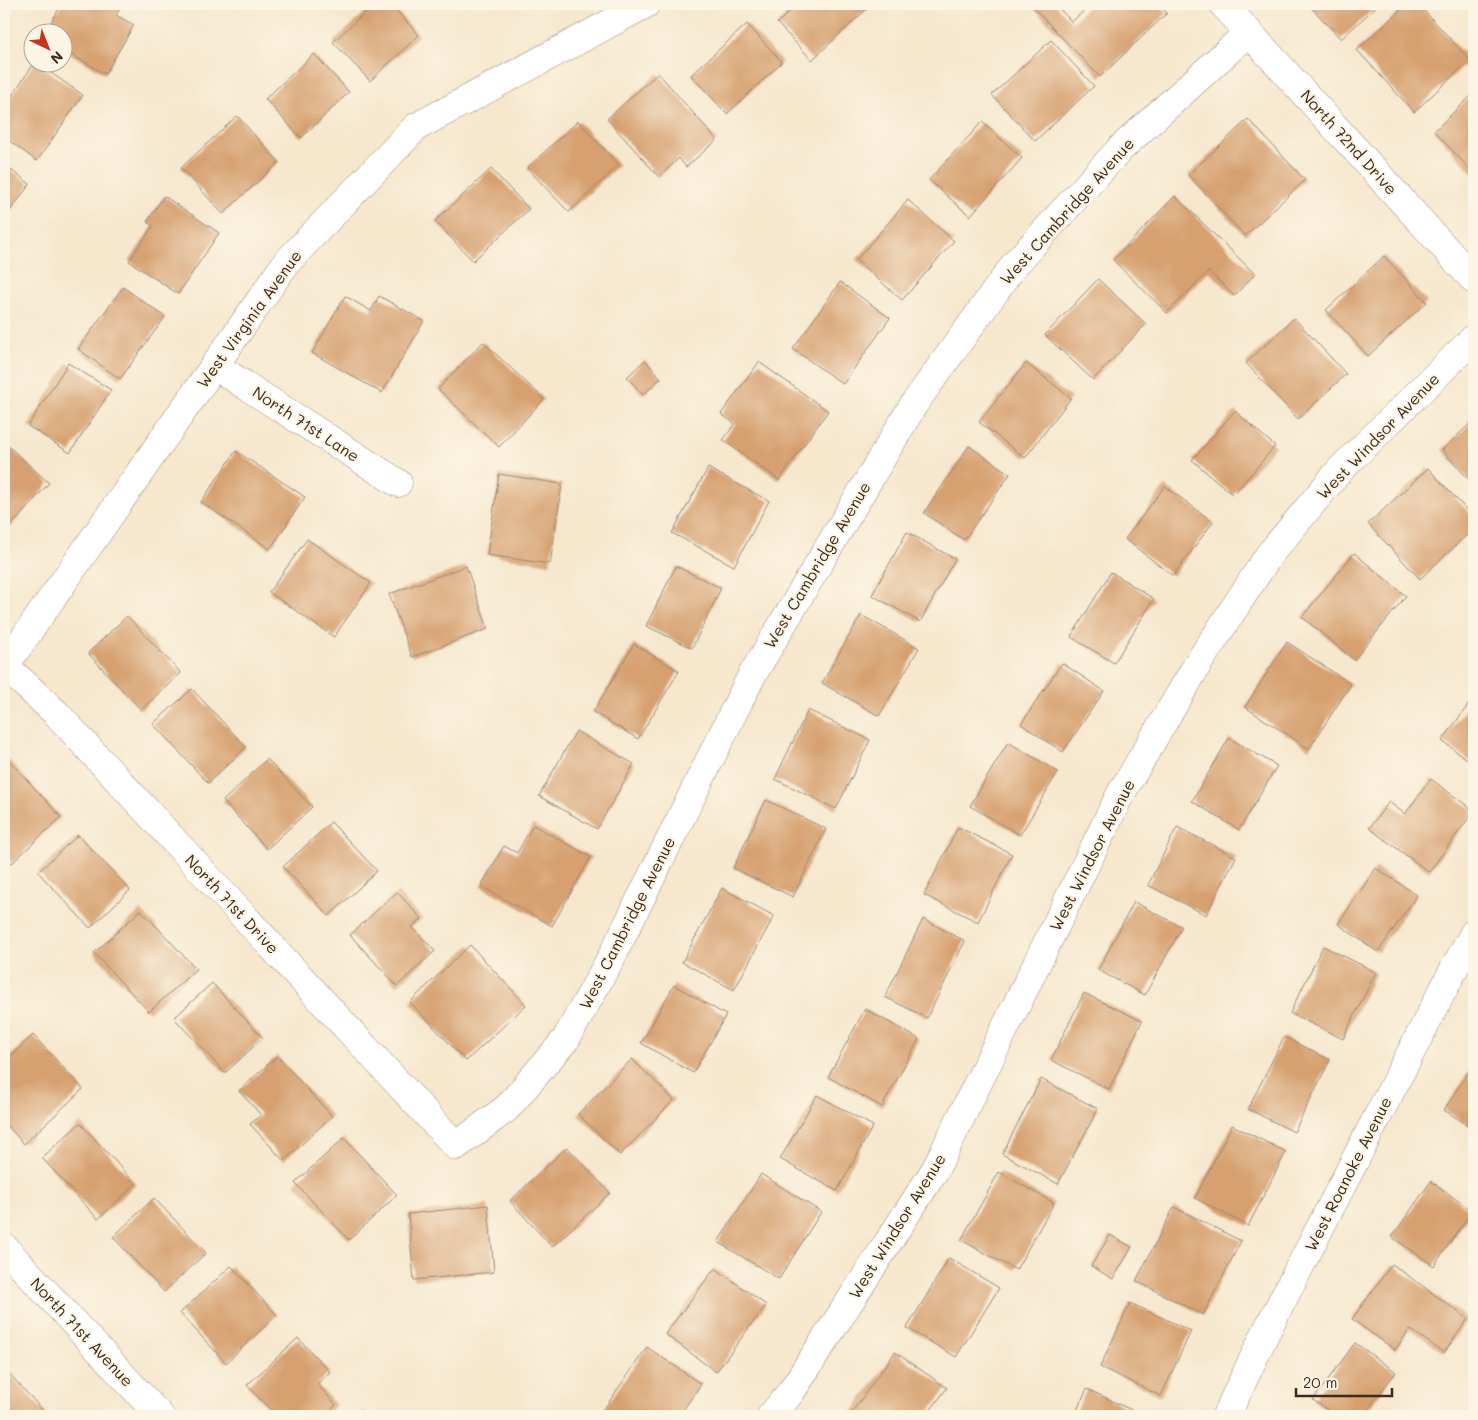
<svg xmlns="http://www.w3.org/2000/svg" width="1478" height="1420" font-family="Mali,sans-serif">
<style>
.building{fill:#d6a070}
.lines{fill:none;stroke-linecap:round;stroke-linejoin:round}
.minor-casing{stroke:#988876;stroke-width:29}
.tertiary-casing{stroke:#988876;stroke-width:29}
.minor{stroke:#fff;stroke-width:28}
.tertiary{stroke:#fff;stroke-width:28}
.labels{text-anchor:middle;stroke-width:4;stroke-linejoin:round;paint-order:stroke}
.street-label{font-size:16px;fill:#3b2a1e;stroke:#fcf5e5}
</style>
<rect width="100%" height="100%" fill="#fcf5e5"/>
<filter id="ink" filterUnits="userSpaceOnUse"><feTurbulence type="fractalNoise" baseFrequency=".02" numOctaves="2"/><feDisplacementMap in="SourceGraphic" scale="10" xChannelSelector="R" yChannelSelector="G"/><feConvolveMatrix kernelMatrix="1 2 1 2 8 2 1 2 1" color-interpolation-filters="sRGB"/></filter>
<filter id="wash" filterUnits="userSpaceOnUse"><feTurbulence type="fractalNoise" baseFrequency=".0096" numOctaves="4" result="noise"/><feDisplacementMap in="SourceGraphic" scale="20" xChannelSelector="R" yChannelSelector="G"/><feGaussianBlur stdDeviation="1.12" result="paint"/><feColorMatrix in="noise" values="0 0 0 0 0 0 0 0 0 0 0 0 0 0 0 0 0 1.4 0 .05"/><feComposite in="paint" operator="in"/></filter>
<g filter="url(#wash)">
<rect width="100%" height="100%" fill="#f6e7cd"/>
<g id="blocks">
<path class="building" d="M62,4H123L116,15L134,25L105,74L62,49V32H45Z
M374,4H390L419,35L370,81L333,42Z
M798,4H869L870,6L812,60L777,23Z
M901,4H914L907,10Z
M1030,4H1055L1072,22L1091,4H1158L1167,13L1100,77Z
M1308,4H1379L1341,39Z
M1407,4H1418L1470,60L1414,112L1357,50Z
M747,24L782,62L727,114L691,75Z
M1051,40L1094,86L1035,141L992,95Z
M314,54L349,92L301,138L265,99Z
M35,62L83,95L37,161L4,137V107Z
M658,73L717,140L686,167L679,158L659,177L607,119Z
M1474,93V174L1434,131Z
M237,116L279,162L223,214L181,168Z
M1248,119L1305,180L1245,236L1188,175Z
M578,121L619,165L569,212L527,168Z
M982,122L1022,158L970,216L929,180Z
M4,165L30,184L4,219Z
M491,169L529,209L473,261L435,221Z
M164,196L219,233L178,294L129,261L153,226L147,222Z
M1175,196L1255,274L1234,296L1209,271L1167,313L1113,260Z
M908,200L954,241L902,300L856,260Z
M1384,256L1427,302L1368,356L1326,310Z
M1098,279L1146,324L1093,380L1045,335Z
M840,282L890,318L843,384L793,349Z
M123,287L165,317L120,379L78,349Z
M345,296L371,311L379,296L424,321L382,393L312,353Z
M1294,318L1346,374L1298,419L1246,363Z
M483,342L544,399L499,447L438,389Z
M645,360L661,378L643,395L627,377Z
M759,362L828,411L779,480L723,440L735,424L721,414Z
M68,363L111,390L70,453L28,426Z
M1026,363L1071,398L1025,458L979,422Z
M1235,411L1275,446L1233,495L1192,460Z
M1474,420V485L1442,450Z
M8,446L49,483L4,534V451Z
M969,446L1010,474L964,540L924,513Z
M236,451L305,497L270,549L201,502Z
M708,468L769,501L734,566L672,533Z
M1428,468L1474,518V528L1420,579L1368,524Z
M499,474L562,484L550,564L487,555Z
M1165,486L1213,522L1173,576L1125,539Z
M907,532L955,559L920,622L872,595Z
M307,539L371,583L334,637L269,592Z
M1354,553L1406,596L1354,660L1302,617Z
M466,566L488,629L412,657L389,594Z
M676,566L721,588L692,648L646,626Z
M1111,572L1154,599L1114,663L1071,637Z
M861,615L919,648L879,716L822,683Z
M127,616L181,673L141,710L88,653Z
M1287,642L1351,684L1309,749L1245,707Z
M634,644L679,671L638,739L593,712Z
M1062,663L1104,691L1063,752L1021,724Z
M192,689L246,747L208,783L153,724Z
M1474,697V764L1442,741Z
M808,710L870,740L836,809L775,779Z
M576,731L634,764L597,829L539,796Z
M1229,738L1277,766L1239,830L1192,801Z
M1008,742L1058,772L1020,835L970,806Z
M7,758L61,817L12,863L4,855V761Z
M267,759L312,807L267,849L223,801Z
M1431,779L1474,811L1429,872L1369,828L1389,802L1405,814Z
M766,800L826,829L793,897L733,868Z
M331,822L377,871L329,916L283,867Z
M533,825L591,857L552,926L481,886L504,846L517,853Z
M958,827L1012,854L978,922L924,895Z
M1177,827L1236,857L1206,915L1148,885Z
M78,835L130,890L90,928L38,872Z
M1376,868L1417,895L1378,952L1338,924Z
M722,888L774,916L734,990L682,962Z
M397,892L422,919L412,927L435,951L397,986L350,935Z
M1134,902L1182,927L1145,995L1098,970Z
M141,910L196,969L149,1012L94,953Z
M923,919L965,941L927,1018L885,997Z
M470,945L526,1005L466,1061L410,1002Z
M1323,946L1376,972L1343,1039L1290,1013Z
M212,983L263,1038L225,1073L174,1018Z
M674,985L726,1015L693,1073L641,1043Z
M1084,993L1142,1021L1109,1089L1051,1060Z
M865,1009L919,1039L882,1107L828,1077Z
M33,1035L83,1089L24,1144L4,1122V1062Z
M1284,1037L1330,1060L1294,1132L1248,1109Z
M277,1056L332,1116L284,1161L250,1124L261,1115L239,1091Z
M632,1059L674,1100L620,1155L578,1114Z
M1474,1063V1129L1444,1110Z
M1041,1079L1098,1109L1058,1184L1002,1154Z
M817,1095L873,1126L837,1191L780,1159Z
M80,1123L136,1184L98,1219L42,1158Z
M1232,1125L1286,1152L1248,1226L1195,1198Z
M344,1138L397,1195L349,1240L295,1183Z
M567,1147L610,1193L552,1247L510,1201Z
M999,1172L1054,1203L1016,1270L961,1240Z
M761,1174L821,1212L779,1279L718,1242Z
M1431,1181L1472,1211L1434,1266L1392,1237Z
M154,1198L206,1253L164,1292L113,1237Z
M488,1205L494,1272L414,1280L408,1214Z
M1174,1207L1241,1241L1203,1315L1136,1281Z
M1110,1235L1132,1247L1113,1279L1091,1266Z
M949,1258L999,1288L956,1357L907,1328Z
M1392,1264L1468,1319L1444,1353L1410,1329L1395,1350L1352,1319Z
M231,1266L277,1315L226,1363L180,1313Z
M715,1268L766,1305L716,1372L665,1334Z
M1130,1303L1191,1331L1161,1396L1100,1367Z
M298,1338L330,1372L317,1384L336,1405L324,1416H276L247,1385Z
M1355,1343L1396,1372L1363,1416H1336L1313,1400Z
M647,1347L701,1384L679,1416H609L602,1412Z
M895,1352L947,1388L926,1416H849Z
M4,1368L48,1416H4Z
M1087,1389L1144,1416H1074Z
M364,1411L369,1416H358Z"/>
</g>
</g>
<g filter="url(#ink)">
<use href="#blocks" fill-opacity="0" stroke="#988876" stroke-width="1"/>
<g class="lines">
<g class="minor-casing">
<path id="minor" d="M1223,4L1474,280
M215,366L398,483
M5,666L56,713L456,1146L507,1108L566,1039L611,958L751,677L914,404L1015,264L1120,149L1249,32
M4,667L286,263L416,127L646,4
M771,1416L791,1392L935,1170L1120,795L1199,662L1269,555L1340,470L1474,338
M1226,1416L1265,1334L1456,965L1474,933"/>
</g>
<g class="tertiary-casing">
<path id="tertiary" d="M4,1247L160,1416"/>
</g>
<use href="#minor" class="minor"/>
<use href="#tertiary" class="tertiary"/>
</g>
</g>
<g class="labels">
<g class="street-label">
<text transform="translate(1349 142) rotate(48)" y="6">North 72nd Drive</text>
<text transform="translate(1067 211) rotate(-48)" y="6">West Cambridge Avenue</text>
<text transform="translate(249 319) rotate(-54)" y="6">West Virginia Avenue</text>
<text transform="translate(306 424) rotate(33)" y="6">North 71st Lane</text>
<text transform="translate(1378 436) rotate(-46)" y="6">West Windsor Avenue</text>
<text transform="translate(817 565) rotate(-59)" y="6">West Cambridge Avenue</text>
<text transform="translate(1092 855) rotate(-63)" y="6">West Windsor Avenue</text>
<text transform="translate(232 904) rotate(47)" y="6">North 71st Drive</text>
<text transform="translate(627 923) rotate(-63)" y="6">West Cambridge Avenue</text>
<text transform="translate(1348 1174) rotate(-63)" y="6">West Roanoke Avenue</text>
<text transform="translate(897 1226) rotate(-58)" y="6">West Windsor Avenue</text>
<text transform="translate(82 1332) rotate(47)" y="6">North 71st Avenue</text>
</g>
</g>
<rect width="1478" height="1420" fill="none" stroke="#fcf5e5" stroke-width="20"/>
<g transform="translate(48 48) rotate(137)"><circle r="24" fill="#fcf5e5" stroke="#afa495"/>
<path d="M0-4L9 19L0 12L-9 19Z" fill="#c8321e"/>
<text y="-8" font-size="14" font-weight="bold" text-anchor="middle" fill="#3b2a1e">N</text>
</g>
<path d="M1296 1388v8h96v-8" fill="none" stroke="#3b2a1e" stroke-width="2.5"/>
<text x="1303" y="1388" font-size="15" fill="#3b2a1e" stroke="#fcf5e5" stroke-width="4" paint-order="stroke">20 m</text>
</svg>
